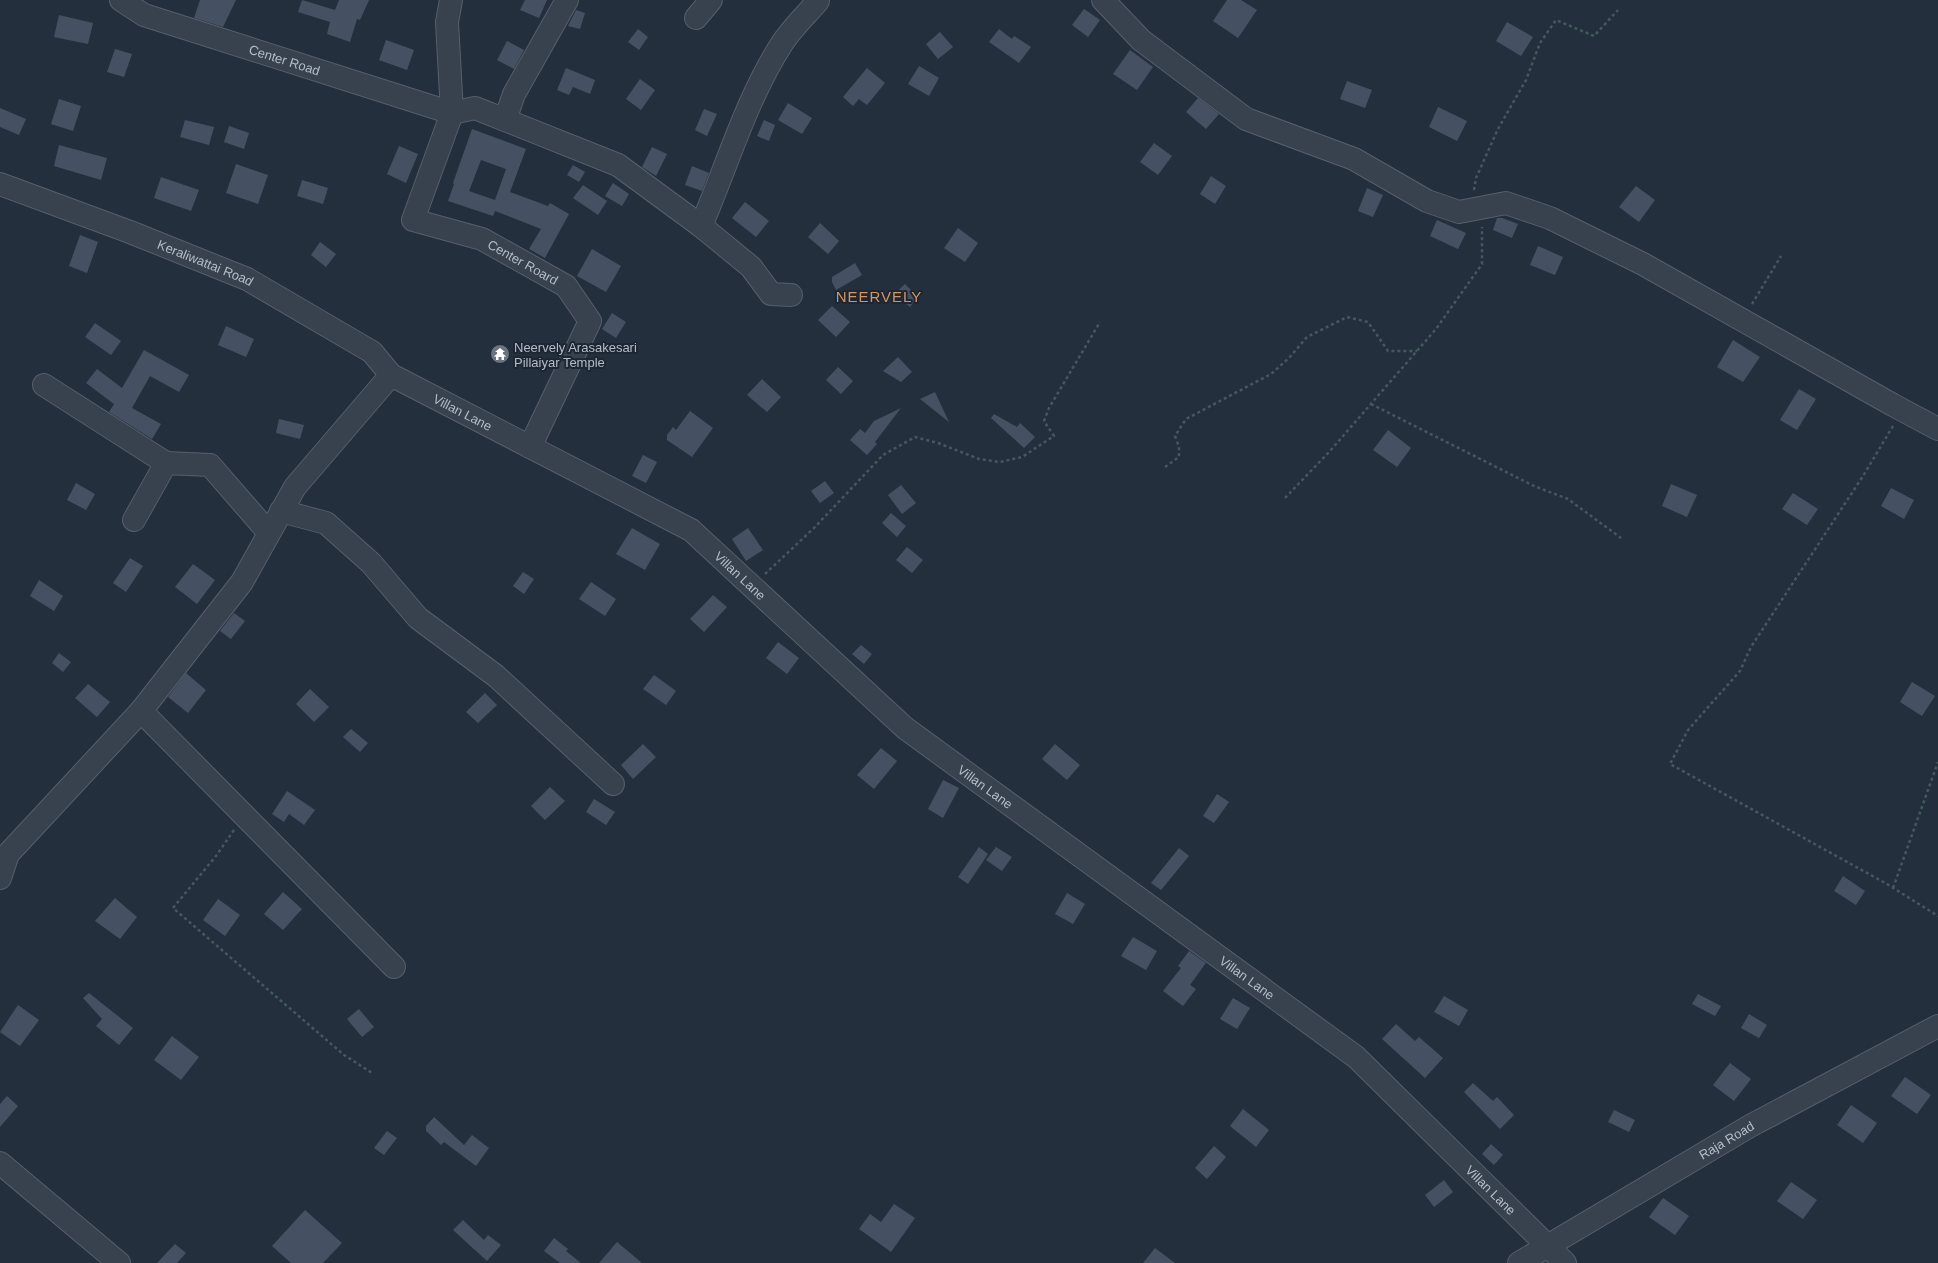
<svg xmlns="http://www.w3.org/2000/svg" width="1938" height="1263" font-family="Arial,sans-serif">
<style>
.building{fill:#455162;fill-rule:evenodd}
.lines{fill:none;stroke-linecap:round;stroke-linejoin:round}
.minor-casing{stroke:#565f6c;stroke-width:24}
.path{stroke:#44595c;stroke-width:2.5;stroke-dasharray:3 3;stroke-linecap:butt}
.minor{stroke:#38414e;stroke-width:22}
.labels{text-anchor:middle;stroke-width:4;stroke-linejoin:round;paint-order:stroke}
.street-label{font-size:13px;fill:#b4bcc9;stroke:#1d2633}
.poi-label{font-size:13px;fill:#b4bcc9;stroke:#1d2633;text-anchor:start}
.quarter-label{font-size:15px;letter-spacing:1px;fill:#d59563;stroke:#1d2633}
</style>
<rect width="100%" height="100%" fill="#242f3e"/>
<path class="building" d="M200,0H236L223,27L194,18Z
M302,0L335,10L339,0H369L360,20L357,19L350,42L327,34L330,22L298,12Z
M525,0H547L539,18L520,10Z
M1227,0H1241L1257,10L1238,38L1213,21Z
M1084,9L1100,20L1088,37L1072,25Z
M576,10L585,13L580,29L568,26Z
M59,15L93,23L88,44L54,37Z
M1507,22L1533,37L1521,56L1496,41Z
M638,29L648,37L639,50L628,42Z
M999,29L1012,39L1014,36L1031,47L1019,63L989,42Z
M940,32L953,47L938,59L926,44Z
M386,40L414,50L407,70L379,60Z
M507,41L524,50L514,69L497,60Z
M115,49L132,54L124,77L107,72Z
M1130,50L1153,67L1137,90L1113,74Z
M919,66L939,78L929,96L908,84Z
M566,68L595,80L590,94L573,87L569,95L557,90Z
M867,68L885,83L867,105L859,99L853,106L843,97Z
M640,79L655,90L641,110L626,99Z
M1347,81L1372,90L1365,108L1340,99Z
M1198,98L1219,114L1206,129L1186,112Z
M59,99L81,106L73,131L51,124Z
M788,103L812,118L802,134L778,120Z
M1438,107L1467,121L1457,141L1429,127Z
M0,108L26,119L19,135L0,127Z
M704,109L717,114L707,136L695,130Z
M185,120L214,127L209,145L180,137Z
M764,120L775,125L769,141L757,136Z
M229,126L249,133L244,149L224,142Z
M472,129L526,149L510,192L548,206L550,203L569,214L545,258L529,249L541,229L495,211L493,216L448,201L454,184L453,183ZM481,160L506,169L495,200L469,191Z
M1154,143L1172,156L1158,175L1140,162Z
M59,145L107,158L101,180L54,166Z
M399,146L418,154L406,183L387,174Z
M652,147L667,154L656,176L642,167Z
M236,164L268,175L258,204L226,193Z
M573,165L585,172L579,182L567,175Z
M692,166L709,173L702,191L685,185Z
M1211,176L1226,186L1215,204L1200,194Z
M161,177L199,190L191,211L154,198Z
M302,180L328,188L323,204L297,196Z
M613,183L629,194L622,206L605,196Z
M583,185L607,201L598,215L573,198Z
M1636,186L1655,200L1639,222L1619,207Z
M1367,188L1383,195L1373,217L1358,211Z
M745,202L769,221L756,237L732,218Z
M1497,218H1502L1518,224L1512,238L1493,230Z
M1437,220L1466,233L1458,249L1430,236Z
M820,223L839,241L828,254L808,237Z
M958,228L978,243L965,262L944,248Z
M80,235L98,242L87,273L69,266Z
M320,242L336,254L326,267L311,255Z
M1538,246L1563,257L1555,275L1530,265Z
M592,249L621,266L606,292L577,276Z
M855,263L862,275L836,290L832,282V277Z
M905,284L918,297L910,307L894,294Z
M832,306L850,322L836,337L818,320Z
M612,313L626,322L616,338L602,329Z
M95,323L121,341L111,355L85,337Z
M226,326L254,339L246,357L218,345Z
M1733,340L1760,357L1743,382L1717,367Z
M144,350L189,375L179,392L150,376L132,408L161,424L152,439L109,412L114,404L86,383L97,369L122,388Z
M898,357L912,372L901,382L883,371Z
M838,367L853,381L841,394L826,380Z
M762,379L781,397L767,412L747,395Z
M1799,389L1816,399L1797,430L1780,420Z
M935,392L949,422L920,399Z
M901,408L875,442L877,444L867,455L850,440L860,429L865,433L874,421Z
M690,411L713,428L692,457L667,440V435L673,427L676,430Z
M994,414L1017,427L1020,423L1035,437L1024,448L991,418Z
M279,419L304,425L300,439L276,433Z
M1388,430L1411,448L1397,467L1373,450Z
M643,455L657,462L646,483L632,476Z
M825,481L834,493L820,503L811,491Z
M76,483L95,494L86,510L67,500Z
M1671,484L1697,495L1687,517L1662,506Z
M901,485L916,503L902,514L888,495Z
M1891,488L1914,500L1904,519L1881,506Z
M1793,493L1818,509L1807,525L1782,509Z
M891,513L906,526L897,537L882,523Z
M632,528L660,544L645,570L616,554Z
M748,528L763,550L746,561L732,539Z
M907,547L923,560L912,573L896,560Z
M130,558L143,566L126,592L113,583Z
M193,564L215,580L197,604L175,587Z
M523,572L534,579L524,594L513,586Z
M39,580L63,596L54,611L30,596Z
M591,582L616,599L605,616L579,599Z
M713,595L727,607L704,632L690,619Z
M234,613L245,621L231,639L220,631Z
M778,642L799,658L787,674L766,658Z
M861,645L872,654L864,664L852,654Z
M59,653L71,662L63,672L52,663Z
M186,673L206,690L188,713L168,697Z
M654,675L676,691L666,705L643,689Z
M1912,682L1935,696L1922,716L1900,702Z
M88,684L110,702L97,717L75,698Z
M310,689L329,707L314,722L296,704Z
M485,693L497,705L478,723L466,712Z
M351,729L368,743L360,752L343,737Z
M643,744L656,757L633,779L621,765Z
M1055,744L1080,765L1067,780L1042,759Z
M881,748L897,761L874,789L857,775Z
M943,780L959,788L943,818L928,809Z
M550,787L565,801L545,820L531,806Z
M287,791L315,810L304,825L289,814L284,822L272,814Z
M1217,794L1229,802L1214,823L1203,816Z
M594,799L615,812L606,825L586,812Z
M979,847L988,854L968,884L958,877Z
M996,847L1012,857L1002,871L986,860Z
M1179,848L1189,856L1161,890L1151,883Z
M1843,876L1865,891L1856,905L1834,891Z
M283,892L302,909L283,930L264,914Z
M1067,893L1085,904L1073,924L1055,914Z
M115,898L137,917L120,939L95,921Z
M218,899L240,915L225,936L203,920Z
M1133,937L1157,951L1146,970L1121,956Z
M1189,951L1206,963L1190,985L1196,989L1183,1006L1163,991L1181,968L1178,966Z
M89,993L133,1028L119,1045L96,1026L102,1019L83,998Z
M1698,994L1721,1006L1715,1016L1692,1004Z
M1444,996L1468,1010L1459,1026L1434,1012Z
M1233,998L1250,1008L1237,1029L1220,1019Z
M18,1005L39,1020L20,1046L0,1032Z
M359,1009L374,1027L362,1037L347,1019Z
M1749,1014L1767,1025L1759,1038L1741,1028Z
M1396,1024L1415,1041L1419,1037L1443,1058L1425,1078L1382,1039Z
M172,1036L199,1057L181,1080L154,1060Z
M1730,1063L1751,1079L1734,1101L1713,1085Z
M1905,1077L1931,1095L1917,1114L1891,1096Z
M1473,1083L1493,1101L1497,1097L1514,1115L1500,1129L1464,1092Z
M7,1096L18,1106L0,1127V1104Z
M1851,1105L1877,1123L1863,1143L1837,1125Z
M1243,1109L1269,1130L1256,1147L1230,1126Z
M1614,1110L1635,1120L1629,1132L1608,1122Z
M434,1117L464,1145L472,1135L489,1148L476,1166L444,1142L441,1145L426,1131V1126Z
M387,1131L397,1138L384,1155L374,1148Z
M1491,1144L1503,1155L1494,1165L1482,1154Z
M1214,1146L1226,1157L1207,1179L1195,1168Z
M1444,1180L1453,1192L1434,1207L1425,1195Z
M1791,1182L1817,1200L1803,1219L1777,1201Z
M1663,1198L1689,1216L1675,1235L1649,1217Z
M894,1204L915,1218L891,1252L859,1229L870,1214L881,1222Z
M305,1210L342,1243L323,1263H291L272,1246Z
M463,1220L484,1240L488,1235L501,1245L487,1261L453,1230Z
M554,1238L568,1249L566,1251L581,1263H560L544,1251Z
M617,1242L642,1263H599Z
M175,1244L186,1253L177,1263H157Z
M1155,1248L1175,1263H1143Z"/>
<g class="lines">
<g class="minor-casing">
<g id="minor">
<path id="s1" d="M121,0L144,15L452,113L475,108L618,165L701,226C727,166 746,100 781,45C791,29 806,15 818,1"/>
<path id="s2" d="M451,0L447,22L452,113L413,220L482,239L566,286L590,321L530,447"/>
<path d="M1103,0L1141,40L1246,119L1354,159L1427,201L1459,212L1506,203L1550,218L1643,264L1893,405L1938,429"/>
<path d="M696,18L711,0"/>
<path d="M505,120L514,94L567,0"/>
<path id="s3" d="M0,184L130,232L247,279L372,352L391,375L691,530L905,728L1356,1057L1565,1263"/>
<path d="M701,226L751,267L771,294L791,295"/>
<path d="M44,385L166,463"/>
<path d="M281,511L326,523L371,563L418,618L496,676L613,784"/>
<path d="M134,520L166,463L210,465L269,533"/>
<path d="M141,711L394,967"/>
<path d="M0,878L8,854L141,711L242,582L295,487L391,375"/>
<path d="M0,1163L119,1263"/>
<path id="s4" d="M1519,1263L1750,1126L1938,1026"/>
</g>
</g>
<path class="path" d="M1474,190L1476,178L1498,129L1526,80L1540,43L1556,20L1594,36L1618,10
M1752,304L1781,256
M1371,404L1534,486L1568,499L1621,538
M1893,426L1863,476L1751,647L1740,671L1688,730L1670,764L1887,884L1938,916
M1165,467L1179,457V447L1175,436L1186,419L1271,374L1289,358L1307,337L1347,317L1368,322L1388,351H1417
M1285,498L1330,451L1436,329L1482,264V227
M765,574L814,528L883,455L915,437L938,443L979,459L1000,462L1022,457L1054,436L1044,421L1049,408L1100,322
M234,830L216,856L173,908L344,1055L372,1073
M1893,888L1938,762"/>
<use href="#minor" class="minor"/>
</g>
<defs>
<g id="temple-disc" transform="scale(1)"><circle r="9.5" fill="#6b7280" stroke="#1d2633"/><path d="M0-6L5-2H3V0L6.5 2.5H4V6H1.5V3h-3V6H-4V2.5H-6.5L-3 0V-2H-5Z" fill="#fff"/></g>
</defs>
<g fill-rule="evenodd">
<use href="#temple-disc" x="500" y="354"/>
</g>
<g class="labels">
<g class="street-label">
<text dy="5" stroke="none"><textPath href="#s1" startOffset="175">Center Road</textPath></text>
<text dy="5" stroke="none"><textPath href="#s2" startOffset="346">Center Roard</textPath></text>
<text dy="5" stroke="none"><textPath href="#s3" startOffset="220">Keraliwattai Road</textPath></text>
<text dy="5" stroke="none"><textPath href="#s3" startOffset="520">Villan Lane</textPath></text>
<text dy="5" stroke="none"><textPath href="#s3" startOffset="844">Villan Lane</textPath></text>
<text dy="5" stroke="none"><textPath href="#s3" startOffset="1168">Villan Lane</textPath></text>
<text dy="5" stroke="none"><textPath href="#s3" startOffset="1492">Villan Lane</textPath></text>
<text dy="5" stroke="none"><textPath href="#s4" startOffset="241">Raja Road</textPath></text>
<text dy="5" stroke="none"><textPath href="#s3" startOffset="1816">Villan Lane</textPath></text>
</g>
<g class="poi-label">
<text x="514" y="352">Neervely Arasakesari<tspan x="514" dy="15">Pillaiyar Temple</tspan></text>
</g>
<g class="quarter-label">
<text x="879" y="302">NEERVELY</text>
</g>
</g>
</svg>
